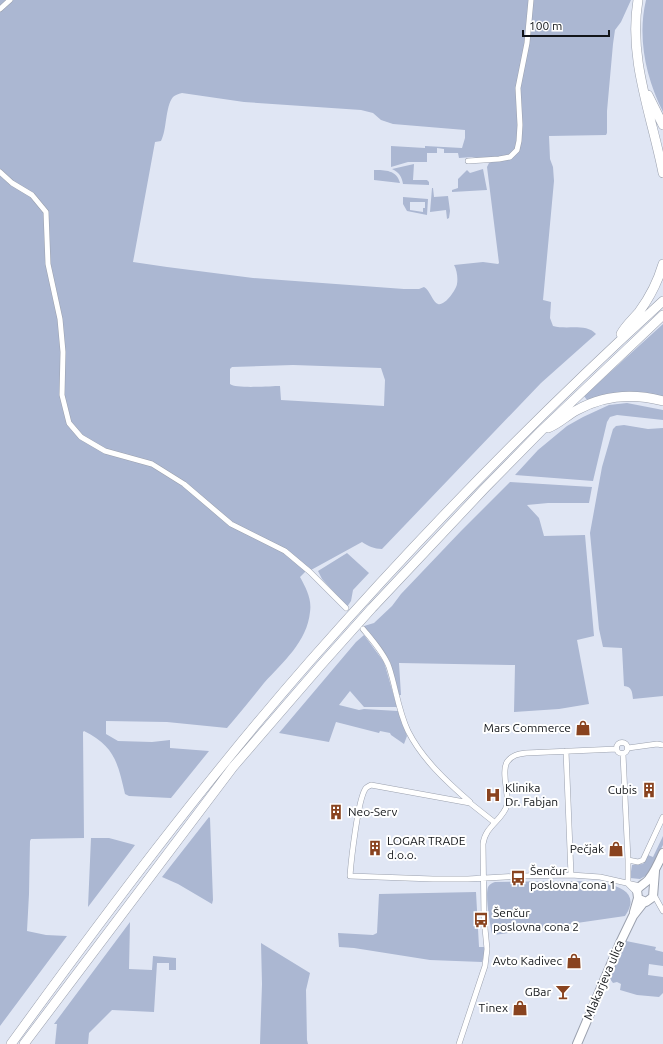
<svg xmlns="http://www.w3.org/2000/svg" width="663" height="1044" font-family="Ubuntu,sans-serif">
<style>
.green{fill:#abb7d2;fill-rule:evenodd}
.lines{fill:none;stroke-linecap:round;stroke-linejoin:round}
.minor-casing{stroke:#9ba1ae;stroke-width:6}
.primary-casing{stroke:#9ba1ae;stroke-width:10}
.motorway-casing{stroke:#9ba1ae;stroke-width:10}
.minor{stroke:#fff;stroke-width:5}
.primary{stroke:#fff;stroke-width:8}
.motorway{stroke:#fff;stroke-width:9}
.labels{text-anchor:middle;stroke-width:4;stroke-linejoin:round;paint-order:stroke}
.poi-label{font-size:12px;fill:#121519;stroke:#fff;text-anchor:end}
.street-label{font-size:12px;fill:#121519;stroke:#fff}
</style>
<rect width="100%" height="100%" fill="#e0e6f4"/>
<path class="green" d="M0,0H631L621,22L615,30L613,44L607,111V133L606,135L549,136L550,159L553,167L554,181L543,300L551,302L550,318L553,326C567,330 586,323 596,334L541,383L382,549C374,549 368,546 362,542L311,570L301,561L297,563L305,570V572L300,577C306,588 312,599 310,612C307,642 283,662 264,683C252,698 240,713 227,728L167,722L106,721V734L118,741L152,742L170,740V748L209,751L171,798L129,796L125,794C118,764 115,746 84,731L83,732L84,838L31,839L30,841L29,894L27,931L46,935L67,936L0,1026ZM182,93L244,102L361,110L373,113L381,120L393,124L465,130V138L462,148L425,146V148L391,146V167L408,162H427V153H437V148L444,149V153H458L459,158L472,157L482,159L497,160L489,163L487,167L499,263L498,264L483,262L454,265C457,270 458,278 457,284C456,290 445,306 438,304C433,303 430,290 424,287L419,289H404L253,278L167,267L133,262L155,142L161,141C167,130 165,107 173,97C175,95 178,94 182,93ZM293,365L381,368L385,380L384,406L281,400L280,386C271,386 236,389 230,384V369L232,367Z
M646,0H663V112C646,78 637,38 646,0Z
M414,164L413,180H427L429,182V185L403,184C402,177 399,172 392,169Z
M483,169L487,190L452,192V190L458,188V179L467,170L470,173Z
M374,170C385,170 397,170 400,183L374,180Z
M432,188H433L434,197L448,196L450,211L449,218L447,219L446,210L430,212Z
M403,197L428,199L427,215L407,211L403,204ZM410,202H425V208H423V212L410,210Z
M663,324V398L587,400L584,396Z
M627,403L663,410V420L617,415L610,417L607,422L593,481L515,475L538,450L567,426L583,417L609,405Z
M624,425L648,429L663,428V696L633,699C632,691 632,687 624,686L622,648L603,647L599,629L590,533L602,467L613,429L616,426Z
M510,482L592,487L589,503H548L527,505L539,518L544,536L585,535L594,636L577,640L589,704L559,709L514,712L515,665L399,663L401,695H399L390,662L365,628L364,626L374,623L392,606L401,594L461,531Z
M347,553L369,573L353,590L351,601L347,607L322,579L318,571Z
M364,635L384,662L397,707H364L350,691L339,705L359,710L364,709L398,711L407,736L404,744L391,735L390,733L380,731L379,733L336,722L329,742L279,733L356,642Z
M209,817L210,818L213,900L212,904L178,884L162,877Z
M663,836V845L647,875L640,879L630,878L632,865L643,864L648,855L653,857Z
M91,838H109L135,845L88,907Z
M564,881C584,881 650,880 625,916L494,935L492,934C490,924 485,896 488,887C490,884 492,883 495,882Z
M476,892L479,947H484V956L482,962L430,960L354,948L339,947L338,933L373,935L377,933L379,894Z
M130,922L129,969L152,970L153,956L176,958V970H169V963H157L154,1012L112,1010L89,1033L88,1044H55L57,1024H54Z
M626,941L656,947L655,950L663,952V966L649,964L648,975L663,977V993L659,997L637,995L620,990L621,984L617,982L613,983L610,979L609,976Z
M261,943L310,973L306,990L307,1040L308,1044H260L262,984Z"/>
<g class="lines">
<g class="minor-casing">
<path id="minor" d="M0,9L10,0
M468,161L499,159L510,157L517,150L519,141L520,125L518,88L527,43L531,0
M0,172L12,183L32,195L46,212L48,264L60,319L63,352L62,395L69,423L81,437L105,451L152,464L184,484L231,524L285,551L310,572L346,608
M363,629C372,640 384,653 389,667C396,688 398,710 408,731C422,759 447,782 470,802
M616.5 748a5.5 5.5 0 1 1 11 0a5.5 5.5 0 1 1-11 0Z
M628,748L657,744L663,745
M566,751L571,875
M623,754L628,860V884L636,892
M494,822L470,803L371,785C369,786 367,787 366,788C358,797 351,862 350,876L433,879H468L521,876L571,875L600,877L640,886
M628,860L638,862L643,860L663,817
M654,895L663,911
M459,1044L485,966L487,949L484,918L483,844C485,826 503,820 507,805C509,793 501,772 507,762C512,755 518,754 526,753L617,749"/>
</g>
<g class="primary-casing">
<path id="primary" d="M639,899L646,902L653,897L655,871
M634,912L638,898L637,890C640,885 645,884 649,879C655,871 659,862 663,853
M577,1044L620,943L633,916L644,902"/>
</g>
<g class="motorway-casing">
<path id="motorway" d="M638,0C628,59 652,116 663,173
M648,95L663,125
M621,334C625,326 633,319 639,312C650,297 658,281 663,264
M548,428C559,424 566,416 577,410C604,395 633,393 663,401
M11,1044C106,913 204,782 311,660C422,534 539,414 663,301
M24,1044L233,767L321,665L372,608L485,488L541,431L663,315"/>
</g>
<use href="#minor" class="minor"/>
<use href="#primary" class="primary"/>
<use href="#motorway" class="motorway"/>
</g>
<defs>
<g id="shop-bare" transform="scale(1.2)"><path d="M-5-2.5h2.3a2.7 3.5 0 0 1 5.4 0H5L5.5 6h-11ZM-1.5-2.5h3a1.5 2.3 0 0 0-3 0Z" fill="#89431f" stroke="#fff" stroke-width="2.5" paint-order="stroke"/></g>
<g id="building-bare" transform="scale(1.2)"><path d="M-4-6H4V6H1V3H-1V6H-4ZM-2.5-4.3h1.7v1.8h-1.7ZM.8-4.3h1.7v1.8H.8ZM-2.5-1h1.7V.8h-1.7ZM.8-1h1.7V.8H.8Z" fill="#89431f" stroke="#fff" stroke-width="2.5" paint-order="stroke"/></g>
<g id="hospital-bare" transform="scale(1.2)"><path d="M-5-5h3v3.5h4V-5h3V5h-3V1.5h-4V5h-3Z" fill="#89431f" stroke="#fff" stroke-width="2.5" paint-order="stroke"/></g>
<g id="bus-bare" transform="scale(1.2)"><path d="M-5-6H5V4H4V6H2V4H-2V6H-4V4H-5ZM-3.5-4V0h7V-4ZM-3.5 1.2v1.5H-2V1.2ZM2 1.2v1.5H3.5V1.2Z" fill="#89431f" stroke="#fff" stroke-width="2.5" paint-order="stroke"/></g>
<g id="bar-bare" transform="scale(1.2)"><path d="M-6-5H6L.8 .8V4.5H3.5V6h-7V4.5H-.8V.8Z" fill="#89431f" stroke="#fff" stroke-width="2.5" paint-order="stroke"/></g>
</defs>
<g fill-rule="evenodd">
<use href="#shop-bare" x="583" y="728"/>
<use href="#building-bare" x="649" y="790"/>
<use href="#hospital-bare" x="493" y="795"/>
<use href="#building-bare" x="336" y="812"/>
<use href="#building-bare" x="375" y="848"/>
<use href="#shop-bare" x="616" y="849"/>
<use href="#bus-bare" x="518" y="878"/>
<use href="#bus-bare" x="481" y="920"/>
<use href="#shop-bare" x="574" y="961"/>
<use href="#bar-bare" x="563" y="992"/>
<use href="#shop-bare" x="520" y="1008"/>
</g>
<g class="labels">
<g class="poi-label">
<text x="571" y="732">Mars Commerce</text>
<text x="505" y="792" text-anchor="start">Klinika<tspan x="505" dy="14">Dr. Fabjan</tspan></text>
<text x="637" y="794">Cubis</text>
<text x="348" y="816" text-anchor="start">Neo-Serv</text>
<text x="387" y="845" text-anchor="start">LOGAR TRADE<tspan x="387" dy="14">d.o.o.</tspan></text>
<text x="604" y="853">Pečjak</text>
<text x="530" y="875" text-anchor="start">Šenčur<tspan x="530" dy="14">poslovna cona 1</tspan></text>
<text x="493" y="917" text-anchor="start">Šenčur<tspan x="493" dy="14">poslovna cona 2</tspan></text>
<text x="562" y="965">Avto Kadivec</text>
<text x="551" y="996">GBar</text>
<text x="508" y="1012">Tinex</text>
</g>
<g class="street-label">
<text transform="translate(604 980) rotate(-67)" y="4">Mlakarjeva ulica</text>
</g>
</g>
<path d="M523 30v6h86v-6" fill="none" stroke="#121519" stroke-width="2"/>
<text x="529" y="30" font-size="12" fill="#121519" stroke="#ffffff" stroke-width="3" paint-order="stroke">100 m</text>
</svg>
